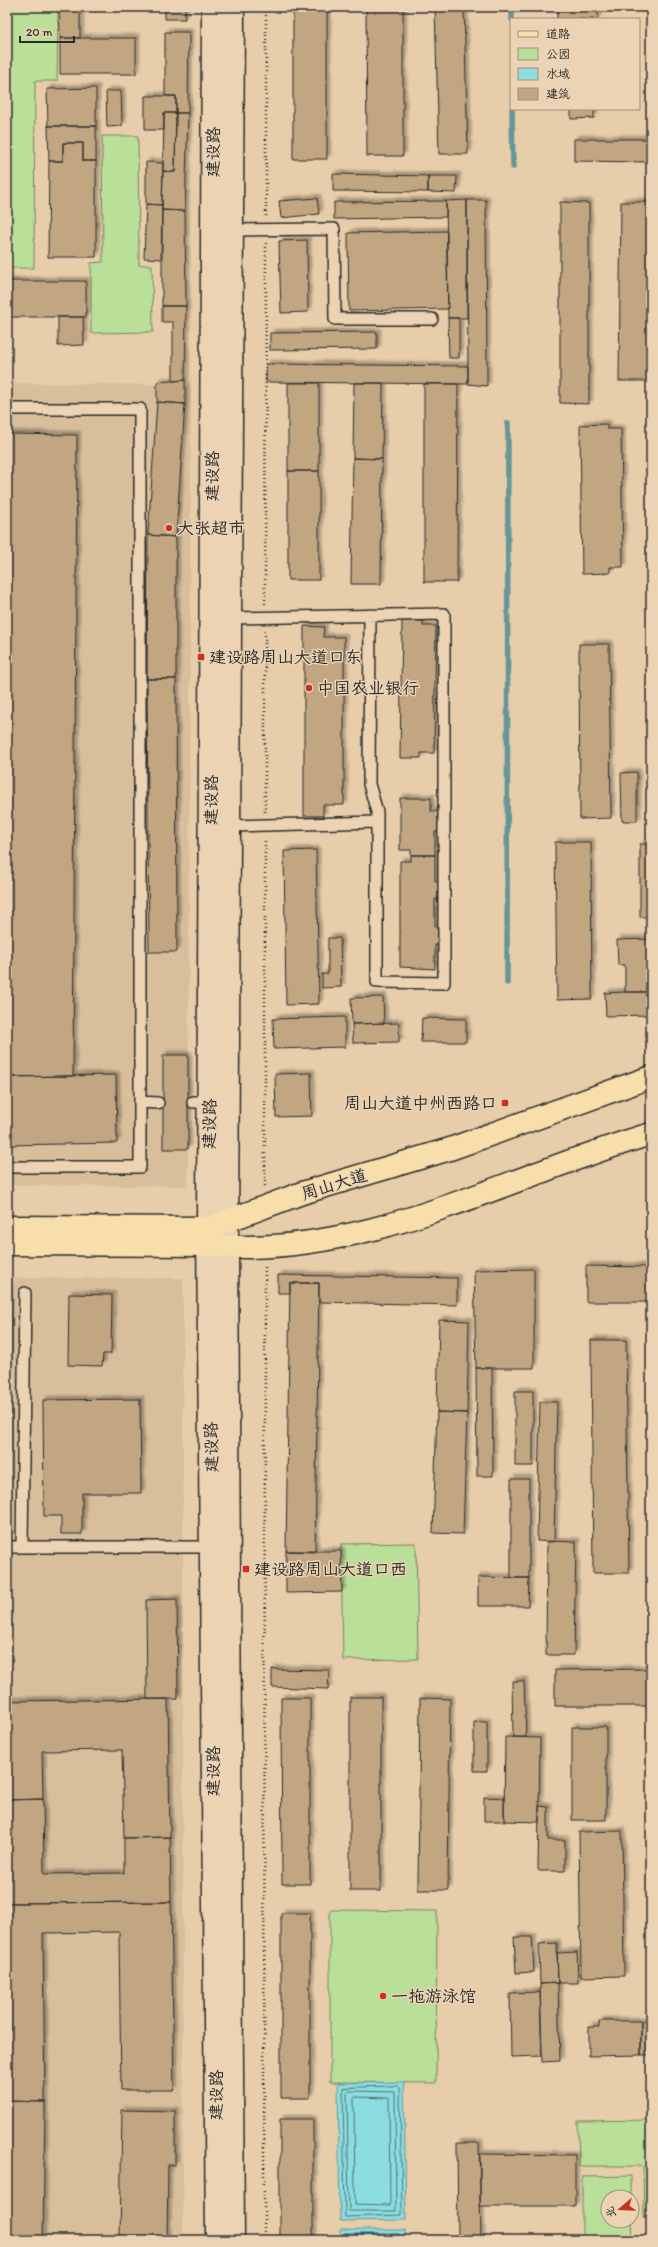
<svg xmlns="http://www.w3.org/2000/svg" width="658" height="2247" font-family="Itim,'LXGW WenKai TC',sans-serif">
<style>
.built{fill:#d8be9b}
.green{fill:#b9df99;stroke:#728562}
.water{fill:#8bdde1;stroke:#659698}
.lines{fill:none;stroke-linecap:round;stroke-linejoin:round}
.shore{stroke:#517274;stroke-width:1}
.stream{stroke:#659698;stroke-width:5.5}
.building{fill:#c2a682;stroke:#2b2b2b;filter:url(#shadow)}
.service-casing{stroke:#2b2b2b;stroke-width:14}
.tertiary-casing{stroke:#2b2b2b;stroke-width:25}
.primary-casing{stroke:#2b2b2b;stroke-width:25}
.path{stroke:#2b2b2b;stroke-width:2.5;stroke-dasharray:1 3;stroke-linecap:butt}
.service{stroke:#ebd3b3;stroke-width:11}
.tertiary{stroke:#ebd3b3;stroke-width:22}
.primary{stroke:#f8deab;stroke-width:22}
.poi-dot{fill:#c8321e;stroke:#ebd3b3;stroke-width:1.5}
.labels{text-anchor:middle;stroke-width:3;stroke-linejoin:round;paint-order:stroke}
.street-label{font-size:17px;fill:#2b2b2b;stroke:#ebd3b3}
.poi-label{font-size:17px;fill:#2b2b2b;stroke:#ebd3b3;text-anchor:start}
</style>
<defs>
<filter id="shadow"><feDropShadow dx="3.5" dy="-3.5" stdDeviation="1" flood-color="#0004"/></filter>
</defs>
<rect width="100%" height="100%" fill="#e7cda9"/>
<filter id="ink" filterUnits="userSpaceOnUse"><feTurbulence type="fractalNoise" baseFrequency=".025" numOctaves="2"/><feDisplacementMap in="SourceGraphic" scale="8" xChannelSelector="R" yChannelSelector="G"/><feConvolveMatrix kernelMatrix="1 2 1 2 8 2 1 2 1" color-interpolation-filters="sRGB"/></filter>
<g filter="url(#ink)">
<path class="built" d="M7,383L191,385L188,1186L7,1185Z
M7,1278H183V2240H7Z"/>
<path class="green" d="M7,7H58L57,81H35L34,268H7Z
M102,136H138L139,265H152L153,332L91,333V263L103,262Z
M416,1543L418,1659L343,1660L341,1544Z
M330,1910L437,1911L436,2083L330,2082Z
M651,2120V2218H644L643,2166H579L578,2121Z
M631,2176V2197H608V2221H631L632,2240H582V2177Z"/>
<path class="water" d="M404,2082L406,2220L340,2221L338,2083Z
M340,2230H405V2240H340Z"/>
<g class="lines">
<path class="shore" d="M398,2086L400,2088L402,2215L345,2217L343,2088Z
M349,2091L395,2092L396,2211H349L347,2093Z
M356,2097L389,2098L390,2205L355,2204L354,2099Z
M344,2240L345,2234H399L402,2240
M349,2240H396"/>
<path class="stream" d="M512,7V19
M512,109L513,167
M507,983L508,423"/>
</g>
<path class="building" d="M59,7H80V38H60Z
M165,7H185V19H165Z
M293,7H327V159H293Z
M366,7H403V156H367Z
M435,7H464L468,154H439Z
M557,7H598V19H557Z
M165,32H189L188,113H176V96H165Z
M60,38H136V74H60Z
M96,88V126H48L47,89Z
M106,91H121L122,126L107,127Z
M145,96H176V113H164V130H145Z
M571,109H594V118L571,119Z
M164,113H176L175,172L163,171Z
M176,113H188L185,211L162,210L163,171L175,172Z
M48,126H96V161H83V143H63V161H49Z
M574,139H651V162L574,161Z
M63,143H83V161H96V257H48L49,161H63Z
M146,162L163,163L162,205L146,204Z
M333,174L428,176V192L333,191Z
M428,176H457L456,193L428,192Z
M317,198L319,214L281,218L279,201Z
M467,200H486L487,386L468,384Z
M467,200V318H448L446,201Z
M446,201V217L334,219V202Z
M560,202L589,203V404L560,403Z
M621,202H651V381H619Z
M146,204L162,205L161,259L144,258Z
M162,210L185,211L186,306H162Z
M447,231L448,309L349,311L348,233Z
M307,240L308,312L281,313L279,241Z
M7,281H86V317H7Z
M162,306H186L185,380L173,381V322H162Z
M58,317H83L84,345L58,346Z
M448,318H459V358H449Z
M377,332V349L270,350V333Z
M266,364L468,366V384L266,382Z
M185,380V404L157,402V382Z
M288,383H319V471H288Z
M354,383H383L382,459L353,458Z
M424,384H458L457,582H424Z
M157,402L185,404L176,537L148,535Z
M607,424V429H621L623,567H610V573L582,574L580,425Z
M7,434L77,435L73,1076L7,1077Z
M353,458L382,459L381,584H351Z
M288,471H319V580H288Z
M148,535L176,537V679H147Z
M647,561H651V593H647Z
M402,620L423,621V626H436L434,753H421V758H400Z
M304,626L324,627L323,637H344V805H323V816H304Z
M579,644H609L611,818L580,819Z
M147,679H176L177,952H149Z
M637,772V821H622L621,773Z
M400,798H431V811H441L440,832H435V855H411V850H400Z
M555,842H591L592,999L557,1000Z
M640,844H651V917H640Z
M316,850L319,1004L286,1005L284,851Z
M411,855H435V881H439V899H435V926H439V945H435V969L400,967V861H411Z
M328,938H340L341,987L322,988V974H328Z
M651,939V992H625V965H618L617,940Z
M625,992H651V1015L606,1016L605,993Z
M383,997L384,1023L352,1024L351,998Z
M345,1017V1047L274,1049L273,1019Z
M422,1018L466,1019V1042H421Z
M399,1023V1042L353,1043L352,1024Z
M163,1055H188V1149H163Z
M311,1073L312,1116L276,1117L275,1074Z
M116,1075L117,1143L7,1145V1077Z
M586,1266L651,1267V1302H586Z
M534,1269V1368H476L474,1270Z
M278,1275L457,1278V1305L319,1302V1283H290V1293H278Z
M290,1283H319L315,1552L286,1551Z
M7,1289H9L7,1485Z
M69,1294L112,1295L111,1354H103L102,1366L68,1365Z
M439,1320L469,1321L467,1413L437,1412Z
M591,1340H626L629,1573H593Z
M476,1368H492L493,1476H477Z
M515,1391H533V1466H515Z
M140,1399L141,1493H82V1534H61V1516H44L43,1400Z
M540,1402H557L554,1542L537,1541Z
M437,1412L467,1413L463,1534L433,1533Z
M511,1479H529V1578H511Z
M547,1541L576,1542L574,1655H546Z
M286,1551H341L342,1592L286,1593Z
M478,1577L529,1578L528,1606H478Z
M177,1599L178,1699H147L146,1600Z
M272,1669L329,1670L328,1689L272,1687Z
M651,1669V1706H555V1670Z
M512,1681H524L526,1737H513Z
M350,1697H381V1891H350Z
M281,1698H310V1884H282Z
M420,1698L450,1699L448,1890H418Z
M168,1699L170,1837L124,1838L122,1750L42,1751L43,1799L7,1800V1701Z
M474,1722H487V1771H474Z
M572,1727H606V1820H572Z
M505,1737L540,1738L539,1822L504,1821Z
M484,1797L504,1798V1821H484Z
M43,1799L44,1874L124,1873V1838L170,1837L171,1902L7,1903V1800Z
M539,1806L548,1807V1840H565V1871H538Z
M622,1831L624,1976L581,1977L579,1832Z
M171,1902L174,2090H121L119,1932L43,1933L45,2102L7,2101V1903Z
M281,1913H310V2098H281Z
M514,1937H532L534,1972L516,1973Z
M557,1943L558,1983L540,1984L539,1944Z
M577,1952L578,1983H558L557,1953Z
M558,1983L560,2061L542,2062L540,1984Z
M540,1992L542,2056L511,2057L510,1993Z
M599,2021H641V2055L589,2056V2027H599Z
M641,2021H651V2055H641Z
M7,2101L45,2102L43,2240H7Z
M122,2110L175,2111V2165H168L167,2240H120Z
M280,2119H313V2240H280Z
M457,2143H479L481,2240H458Z
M480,2154L575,2155V2206H480Z"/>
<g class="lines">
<g class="service-casing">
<path id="service" d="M232,230L334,229L335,319H432
M7,409H140V1102L158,1103
M230,618C302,616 373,615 444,614V983L377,982V812L369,784L370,615
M230,826L377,822
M193,1102H212
M7,1167H140V1102
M7,1547H214
M22,1547L25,1293"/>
</g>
<g class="tertiary-casing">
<path id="tertiary" d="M213,7L208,1228L217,2240
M233,7L227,1247L233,2240"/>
</g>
<g class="primary-casing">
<path id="primary" d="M7,1227L208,1228L302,1193L450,1149L651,1077
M7,1244L209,1245C361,1261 509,1175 651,1134"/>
</g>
<path class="path" d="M266,216V7
M265,604L266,243
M265,812V631
M265,1186V839
M264,2240L265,1267"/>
<use href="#service" class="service"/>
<use href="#tertiary" class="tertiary"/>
<use href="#primary" class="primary"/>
</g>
</g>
<g class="poi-dot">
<circle cx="169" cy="528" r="4"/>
<rect x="197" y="653" width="8" height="8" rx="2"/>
<circle cx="309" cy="688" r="4"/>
<rect x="501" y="1099" width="8" height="8" rx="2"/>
<rect x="242" y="1565" width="8" height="8" rx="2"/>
<circle cx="383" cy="1996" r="4"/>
</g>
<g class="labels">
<g class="street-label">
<text transform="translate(213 152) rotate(-90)" y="6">建设路</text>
<text transform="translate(212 476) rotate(-90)" y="6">建设路</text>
<text transform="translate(211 800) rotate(-90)" y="6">建设路</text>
<text transform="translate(209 1124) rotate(-89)" y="6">建设路</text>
<text transform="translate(334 1184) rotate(-17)" y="6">周山大道</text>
<text transform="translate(211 1447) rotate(-91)" y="6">建设路</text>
<text transform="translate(213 1771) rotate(-90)" y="6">建设路</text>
<text transform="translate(216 2095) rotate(-90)" y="6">建设路</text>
</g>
<g class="poi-label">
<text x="177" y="534">大张超市</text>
<text x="209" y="663">建设路周山大道口东</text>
<text x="317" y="694">中国农业银行</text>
<text x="497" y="1109" text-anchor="end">周山大道中州西路口</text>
<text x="254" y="1575">建设路周山大道口西</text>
<text x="391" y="2002">一拖游泳馆</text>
</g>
</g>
<rect width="658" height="2247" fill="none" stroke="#ebd3b3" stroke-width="24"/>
<rect x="12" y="12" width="634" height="2223" fill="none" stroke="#2b2b2b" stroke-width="1.5" filter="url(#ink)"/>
<rect x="510" y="18" width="130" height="92" fill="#ebd3b3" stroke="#9e907d"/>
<rect x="518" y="31" width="20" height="6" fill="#f8deab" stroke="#9e907d"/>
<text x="546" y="38" font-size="12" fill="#2b2b2b">道路</text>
<rect x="518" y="48" width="20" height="12" fill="#b9df99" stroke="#9e907d"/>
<text x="546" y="58" font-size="12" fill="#2b2b2b">公园</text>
<rect x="518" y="68" width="20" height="12" fill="#8bdde1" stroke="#9e907d"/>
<text x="546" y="78" font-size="12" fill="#2b2b2b">水域</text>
<rect x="518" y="88" width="20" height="12" fill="#c2a682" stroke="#9e907d"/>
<text x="546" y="98" font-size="12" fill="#2b2b2b">建筑</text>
<g transform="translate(620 2209) rotate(251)"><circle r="19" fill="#ebd3b3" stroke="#9e907d"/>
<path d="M0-3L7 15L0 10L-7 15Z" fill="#c8321e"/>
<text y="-6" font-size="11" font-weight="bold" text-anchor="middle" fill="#2b2b2b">北</text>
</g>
<path d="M20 36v6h54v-6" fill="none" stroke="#2b2b2b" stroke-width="2"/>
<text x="26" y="36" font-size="12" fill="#2b2b2b" stroke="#ebd3b3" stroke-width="3" paint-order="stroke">20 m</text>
</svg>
